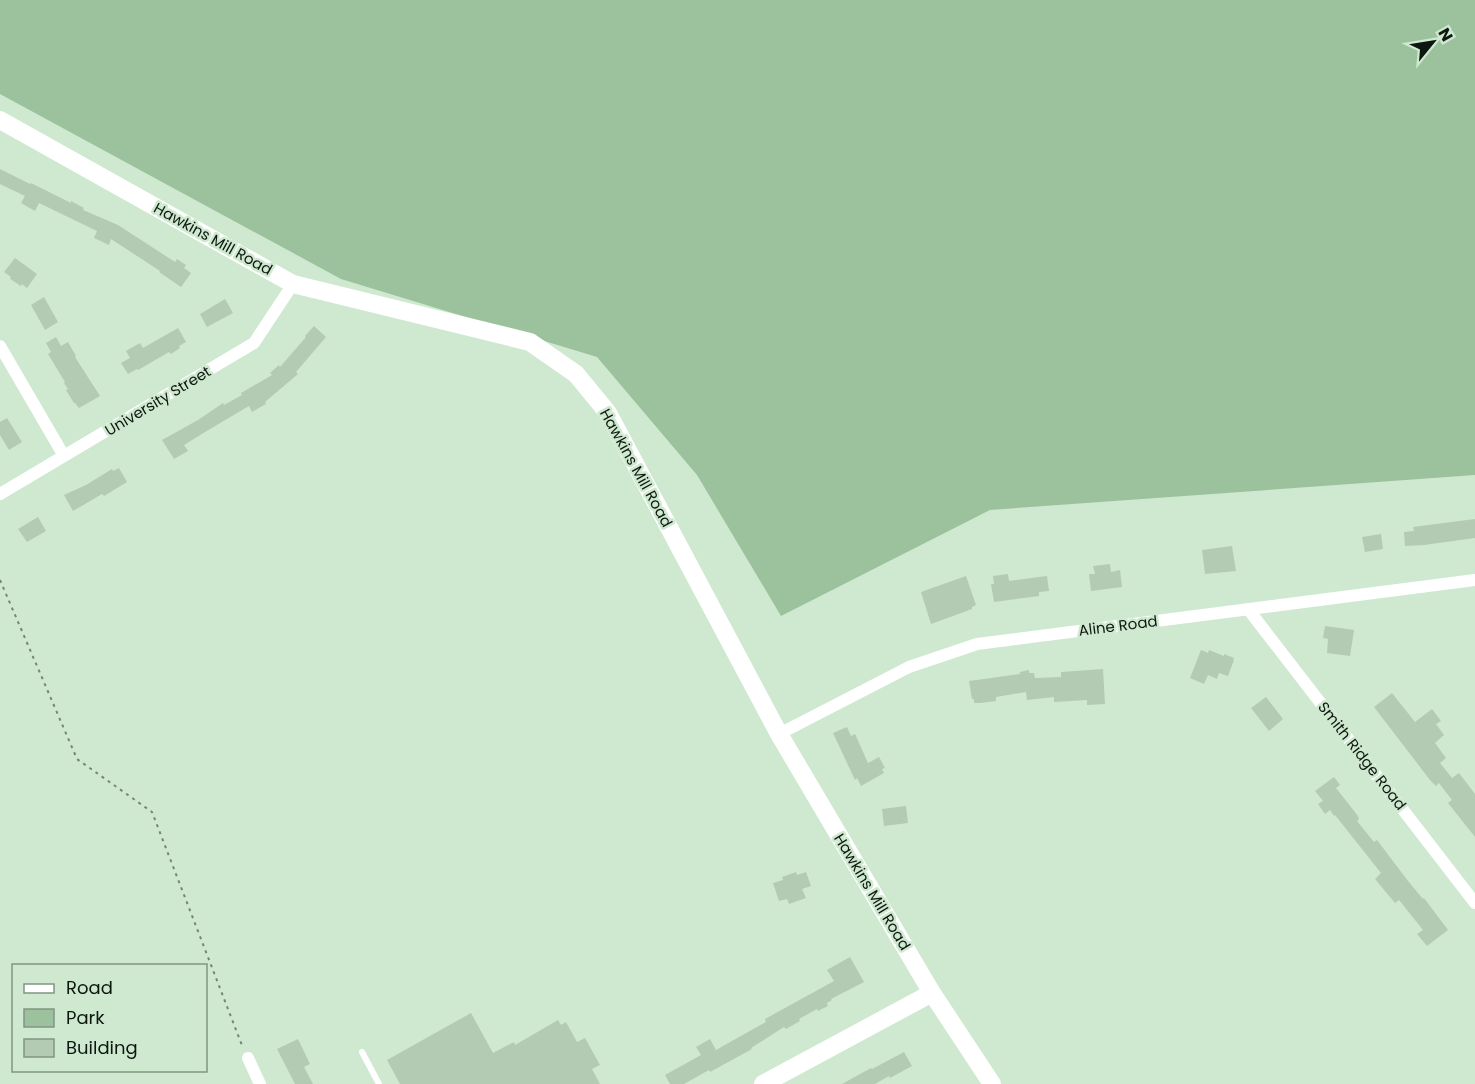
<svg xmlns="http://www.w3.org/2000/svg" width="1475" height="1084" font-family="Poppins,sans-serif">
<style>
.green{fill:#9bc29d}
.building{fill:#b2cbb2}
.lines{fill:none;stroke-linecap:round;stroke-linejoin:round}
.path{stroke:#748675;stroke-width:2;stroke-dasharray:3 4.5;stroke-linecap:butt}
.lane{stroke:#fff;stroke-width:6}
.street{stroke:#fff;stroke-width:12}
.secondary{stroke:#fff;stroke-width:18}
.labels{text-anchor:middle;stroke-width:5;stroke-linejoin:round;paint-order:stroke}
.street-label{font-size:15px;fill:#0e170f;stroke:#cfe9d0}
</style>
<rect width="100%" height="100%" fill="#cfe9d0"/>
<path class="green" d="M0,0H1475V475L990,510L781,616L697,475L597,357L341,279L0,94Z"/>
<path class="building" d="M0,169L30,184L31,183L71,203V201L84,208L83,210L118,225L175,262L177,259L186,265L184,268L191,273L181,287L159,272L160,271L111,239L109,245L94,238L97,231L39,203L35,211L21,203L25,196L0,184Z
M15,258L37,274L27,288L22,284L21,286L10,279L11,277L4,272Z
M44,297L58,322L45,330L31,305Z
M225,299L233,313L207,327L200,314Z
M314,326L326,337L296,372L298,374L265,402L266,404L252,412L249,406L205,432L184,445L188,451L174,459L162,440L198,420L223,403L224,405L242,395L241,393L272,375L270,373L279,365L280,367L306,337L305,336Z
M178,328L186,342L179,346L180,348L171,354L169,352L138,370L137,369L128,374L121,363L130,358L126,351L140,343L143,348Z
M56,337L61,346L68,342L76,356L75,357L100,396L79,408L75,403H74L66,390L68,389L64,383L65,382L48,354L51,352L46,343Z
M7,418L22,442L9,450L0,435V422Z
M119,468L127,482L104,496L102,494L73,511L64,495L86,485L112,469L113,471Z
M38,517L46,531L27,542L18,529Z
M1475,519V538L1424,545L1405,546L1404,532L1414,531L1413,527Z
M1381,534L1383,549L1365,552L1362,537Z
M1232,546L1236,571L1205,574L1202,550Z
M1110,564L1111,572L1120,570L1122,587L1091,591L1089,574H1095L1093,566Z
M1008,574L1009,581L1047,576L1049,591L1039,592V596L994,602L991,584H994L993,576Z
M966,576L976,605L972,607V609L931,624L921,592Z
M1325,626L1354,630L1350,656L1327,653L1328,639L1323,638Z
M1201,650L1208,653L1209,650L1224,656V654L1234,658L1233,660H1234L1228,676L1219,673L1217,679L1208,675L1204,684L1190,678Z
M1103,669L1105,704L1087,705V700L1054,702V697L1027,700L1026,692L996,697V701L980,703H974V699H972L969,681L1020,674V672L1029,670V673H1034L1035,678L1061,677V672Z
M1392,693L1415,722L1432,709L1441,721L1436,724L1444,735L1435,743L1446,758L1440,763L1452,778L1459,773L1475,794V837L1448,803L1452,800L1439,783L1436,786L1430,780L1374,707Z
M1266,697L1283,719L1269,731L1251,708Z
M847,727L851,736L855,734L868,763L879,757L885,768L882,769L884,773L861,786L857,778L855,780L833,733Z
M1334,777L1340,785L1336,788L1358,816L1359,819L1357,821L1374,842L1377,840L1408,881L1423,899L1424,898L1448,930L1427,946L1417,934L1423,930L1399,900L1395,903L1375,879L1381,873L1354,839L1335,815L1334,816L1330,810L1325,814L1318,804L1323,801L1315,791Z
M906,806L908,823L884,826L882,809Z
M796,872L797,875L806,872L811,886L802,889L806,898L789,904L787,899L779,901L773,883L783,880L782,877Z
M850,957L864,982L831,999L832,1000L827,1003L828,1006L818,1011L817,1009L799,1019L800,1021L786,1029L784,1027L751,1048L752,1049L710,1072L709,1070L684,1084H670L665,1075L701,1055L696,1047L710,1039L716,1050L766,1022L765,1019L834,981L827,970Z
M471,1013L493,1053L514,1042L515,1045L558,1020L561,1025L566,1022L577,1042L585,1038L600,1065L592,1069L600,1084H400L387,1060Z
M298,1039L310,1064L304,1067L313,1084H295L277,1049Z
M904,1052L912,1066L890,1078L889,1076L875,1084H842L871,1068L872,1069Z"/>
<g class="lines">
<path class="path" d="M0,580L77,759L152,812L243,1048"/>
<path class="lane" d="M362,1052L379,1084"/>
<path class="street" d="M0,346L64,456
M0,494L254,343L293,284
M1248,609L1475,903
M779,734L909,667L977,644L1475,580
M248,1058L260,1084"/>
<path class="secondary" d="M0,120L293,284L530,342L576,374L608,413L779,734L932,993L992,1084
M763,1084L932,993"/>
</g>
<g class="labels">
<g class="street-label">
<text transform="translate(213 239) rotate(29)" y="5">Hawkins Mill Road</text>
<text transform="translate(158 401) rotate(-31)" y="5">University Street</text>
<text transform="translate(636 468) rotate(61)" y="5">Hawkins Mill Road</text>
<text transform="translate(1118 626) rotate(-7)" y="5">Aline Road</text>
<text transform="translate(1362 756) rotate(52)" y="5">Smith Ridge Road</text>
<text transform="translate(872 892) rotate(59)" y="5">Hawkins Mill Road</text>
</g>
</g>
<rect x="12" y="964" width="195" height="108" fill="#cfe9d0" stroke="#829583" stroke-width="1.5"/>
<rect x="24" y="984" width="30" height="9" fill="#ffffff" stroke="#829583" stroke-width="1.5"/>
<text x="66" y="994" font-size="18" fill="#0e170f">Road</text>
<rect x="24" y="1009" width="30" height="18" fill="#9bc29d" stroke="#829583" stroke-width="1.5"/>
<text x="66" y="1024" font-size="18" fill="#0e170f">Park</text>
<rect x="24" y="1039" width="30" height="18" fill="#b2cbb2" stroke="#829583" stroke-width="1.5"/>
<text x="66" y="1054" font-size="18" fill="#0e170f">Building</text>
<g transform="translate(1433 42) rotate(60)" stroke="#cfe9d0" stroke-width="4.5" paint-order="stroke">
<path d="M0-4.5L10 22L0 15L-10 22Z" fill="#0e170f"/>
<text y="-9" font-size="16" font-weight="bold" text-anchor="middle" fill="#0e170f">N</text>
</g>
</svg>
